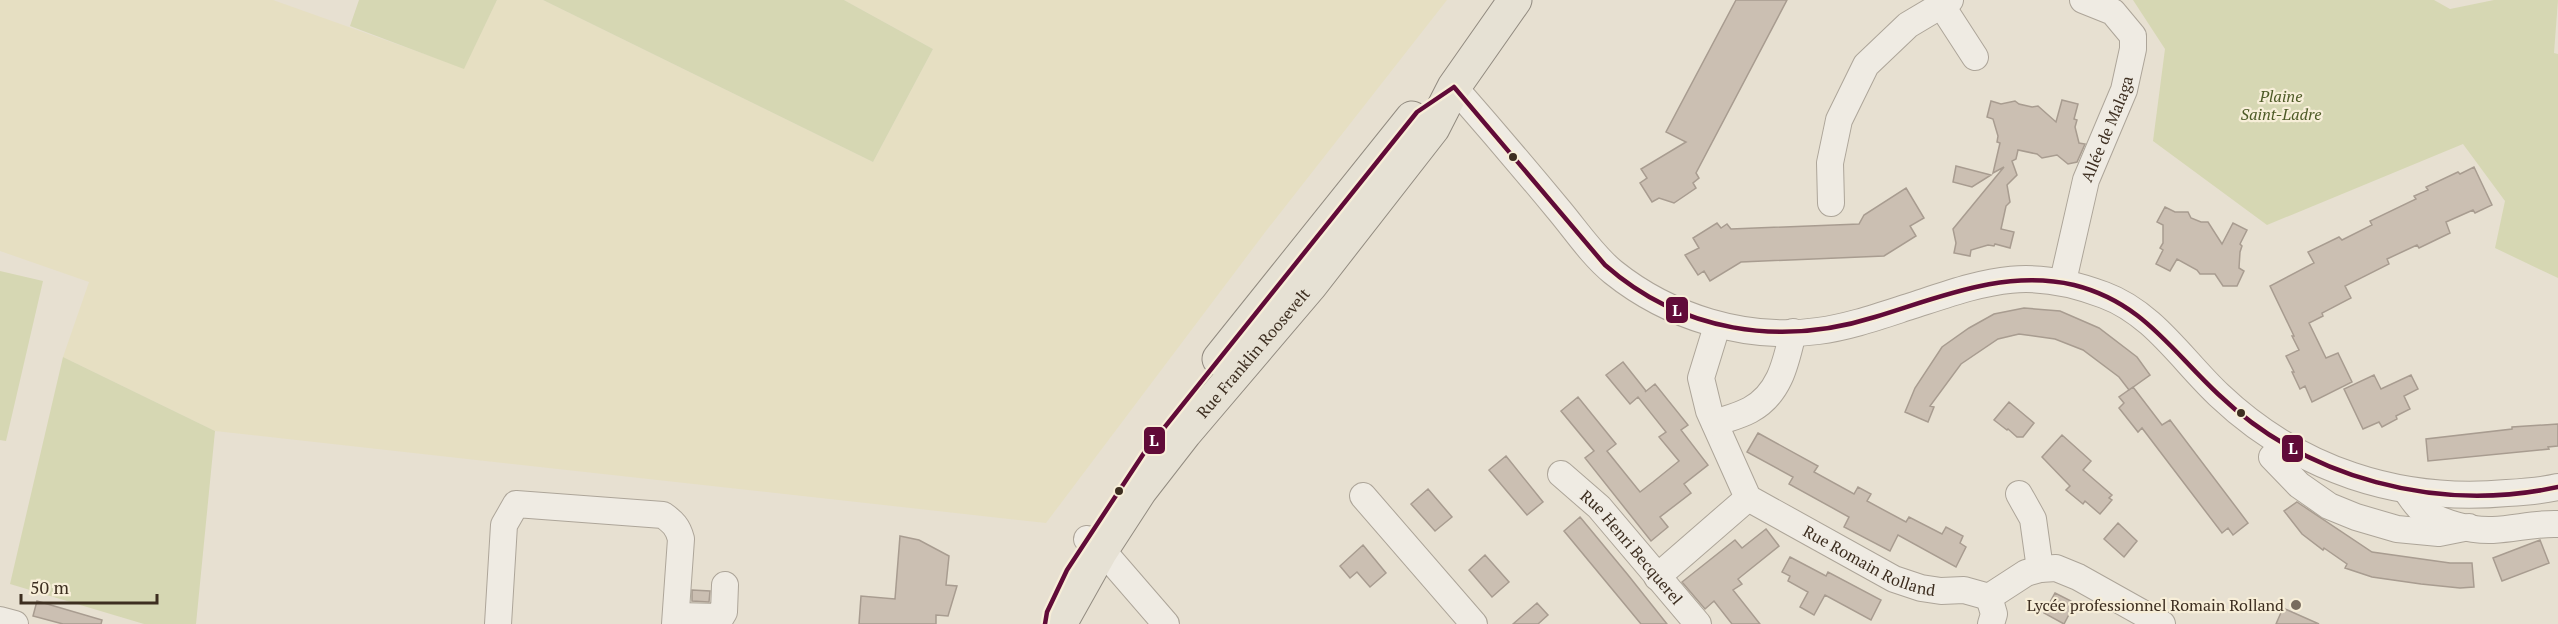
<svg xmlns="http://www.w3.org/2000/svg" width="2558" height="624" font-family="'PT Serif',serif">
<style>
.farmland{fill:#e6dfc2}
.green{fill:#d6d7b3}
.building{fill:#cbbfb2;stroke:#a89c90;stroke-width:1.5}
.lines{fill:none;stroke-linecap:round;stroke-linejoin:round}
.minor-casing{stroke:#ada599;stroke-width:28}
.major-casing{stroke:#928b80;stroke-width:35}
.minor{stroke:#efebe3;stroke-width:26}
.major{stroke:#e6e1d4;stroke-width:33}
.bus-1-casing{stroke:#f7eed8;stroke-width:9}
.bus-1{stroke:#610b38;stroke-width:4.5}
.bus-dot{fill:#3d2e20;stroke:#f7eed8;stroke-width:2}
.poi-dot{fill:#786c5e;stroke:#f7eed8;stroke-width:2}
.labels{text-anchor:middle;stroke-width:4.5;stroke-linejoin:round;paint-order:stroke}
.park-label{font-size:16px;font-style:italic;fill:#4d5a26;stroke:#f7eed8}
.street-label{font-size:16px;fill:#3d2e20;stroke:#f7eed8}
.poi-label{font-size:16px;fill:#3d2e20;stroke:#f7eed8;text-anchor:end}
.line-badge{stroke:#f7eed8;stroke-width:2}
.badge-label{font-size:16px;text-anchor:middle;font-weight:bold;fill:#fff}
</style>
<rect width="100%" height="100%" fill="#e7e0d1"/>
<path class="farmland" d="M0,0H273L464,68L497,0H543L873,162L933,49L844,0H1447L1266,231L1046,523L215,431L63,357L89,282L0,251Z"/>
<path class="green" d="M359,0H497L464,69L350,26Z
M543,0H844L933,49L873,162Z
M2133,0H2434L2450,9L2494,0H2558L2554,53L2558,54V278L2495,248L2505,201L2463,144L2267,225L2153,141L2165,49Z
M0,271L43,281L6,441L0,440Z
M63,357L215,431L196,624H144L10,584Z"/>
<path class="building" d="M1736,0H1787L1696,173L1699,178L1693,183L1696,188L1674,203L1659,198L1652,202L1640,183L1647,178L1641,169L1686,142L1666,132Z
M2062,100L2078,104L2074,119L2077,120L2075,127L2079,143L2085,144L2077,162L2068,164L2057,155L2042,158L2037,154L2018,150L2016,159L2012,161L2017,175L2007,185L2010,202L2006,206L2001,229L2014,232L2010,248L1995,244L1994,246L1988,245L1971,250L1970,256L1954,253L1956,243L1953,229L2004,167L1993,173L2000,143L1997,142L1998,136L1993,119L1987,117L1991,101L2001,104L2015,101L2019,104L2032,107L2038,106L2056,122Z
M1956,166L1991,175L1972,187L1953,182Z
M2474,167L2492,205L2475,213L2473,210L2446,222L2450,233L2419,248L2417,245L2387,259L2389,264L2345,286L2351,298L2322,313L2323,316L2309,323L2326,358L2338,353L2352,382L2312,402L2305,386L2300,389L2292,372H2294L2286,356L2299,350L2292,336H2294L2270,286L2314,263L2308,252L2339,237L2342,240L2372,225L2370,221L2416,199L2414,196L2428,190L2426,187L2458,172L2460,174Z
M1906,188L1924,218L1910,226L1916,236L1884,256L1741,262L1710,281L1704,271L1698,275L1685,255L1699,248L1693,238L1717,223L1721,228L1727,224L1731,229L1859,224L1864,215Z
M2165,207L2175,212H2188L2191,218L2201,222H2208L2222,244L2233,223L2247,230L2240,244L2242,246L2240,252L2239,268L2244,271L2237,286H2223L2215,274H2200L2197,270L2177,259L2170,271L2156,264L2163,250L2160,248L2163,243V225L2157,222Z
M2024,308L2060,311L2099,328L2137,357L2150,375L2129,390L2119,377L2083,350L2055,339L2019,334L1998,339L1961,364L1930,406L1934,407L1928,422L1905,412L1915,388L1942,347L1969,328L1994,314Z
M1623,362L1646,391L1645,392L1655,384L1688,425L1681,430L1708,465L1684,484L1691,493L1660,517L1668,527L1651,541L1585,458L1594,451L1561,411L1578,397L1616,444L1607,451L1640,492L1653,482L1679,461L1659,437L1666,432L1638,397L1630,404L1606,375Z
M2374,375L2381,389L2411,375L2418,389L2404,396L2410,409L2396,416L2397,419L2382,427L2379,422L2363,429L2344,389Z
M2133,387L2162,425L2170,420L2248,523L2233,535L2228,528L2222,533L2142,428L2138,432L2119,408L2124,403L2119,397Z
M2009,402L2034,423L2023,437H2017L2008,429L2007,430L1994,420Z
M2558,424V446L2548,447L2549,449L2428,461L2426,439L2512,429V427Z
M1758,433L1818,466L1814,472L1854,494L1858,487L1871,494L1867,501L1906,522L1909,517L1942,534L1946,527L1963,536L1960,543L1966,547L1956,567L1898,535L1890,551L1844,527L1849,517L1789,484L1793,477L1747,452Z
M2062,435L2091,461L2083,470L2112,495L2109,498L2112,500L2100,514L2085,501L2083,504L2066,490L2070,486L2042,457Z
M1506,456L1543,502L1527,515L1489,470Z
M1428,489L1452,517L1435,531L1411,504Z
M2297,502L2372,552L2450,563H2472L2474,587L2460,588L2421,584L2372,577L2345,568L2347,564L2324,548L2323,550L2302,534L2284,511Z
M1580,517L1628,575L1667,624H1641L1564,531Z
M2118,523L2137,541L2124,557L2104,539Z
M1766,529L1779,546L1738,579L1742,584L1733,590L1760,624H1732L1714,601L1705,609L1682,582L1735,540L1742,548Z
M900,536L919,540L949,556L946,585L957,586L948,616L936,615V624H859L861,596L895,599Z
M2540,540L2549,563L2502,581L2493,558Z
M1363,545L1386,573L1370,587L1357,572L1350,578L1340,566Z
M1485,555L1509,582L1492,597L1469,570Z
M1790,557L1826,576L1828,572L1881,600L1871,620L1825,595L1814,615L1800,607L1808,592L1788,581L1790,576L1782,572Z
M692,590L710,591L709,602L692,601Z
M2055,593L2075,603L2064,624L2044,613Z
M37,601L102,620L101,624H63L33,616Z
M1537,603L1548,615L1538,624H1513Z
M2283,608L2319,624H2276Z"/>
<g class="lines">
<g class="minor-casing">
<g id="minor">
<path d="M1938,0L1975,57"/>
<path d="M1454,87C1489,127 1524,168 1558,209C1575,229 1592,255 1613,272C1669,317 1746,341 1818,331C1849,327 1880,316 1911,306C1985,282 2026,265 2104,295C2153,313 2182,360 2219,395C2298,470 2400,503 2507,493C2524,492 2541,491 2558,487"/>
<path d="M1831,203L1830,163L1839,120L1866,65L1908,25L1950,0"/>
<path id="s1" d="M2063,281L2086,180L2124,90L2133,49V36L2113,12L2083,0"/>
<path id="s2" d="M1717,326L1701,378L1709,411L1748,498L1894,579L1921,588L1941,591L1964,590L1989,597L2026,573L2040,569L2056,568L2078,577L2162,624"/>
<path d="M1715,423C1726,419 1739,416 1750,410C1780,394 1786,362 1793,332"/>
<path d="M2272,457L2299,485L2329,506L2356,517L2397,529L2439,533L2469,527"/>
<path id="s3" d="M1561,474L1599,507L1698,624"/>
<path d="M2407,492C2412,498 2416,506 2422,510C2441,523 2470,531 2493,530C2515,529 2536,523 2558,524"/>
<path d="M2019,494L2033,519L2040,569"/>
<path d="M1363,496L1474,624"/>
<path d="M1087,539L1108,557L1166,624"/>
<path d="M1657,577L1748,498"/>
<path d="M1989,597L1994,614L1991,624"/>
<path d="M676,616L721,617L724,612L725,585"/>
<path d="M0,620L15,624"/>
<path d="M498,624L504,525L516,504L663,515C673,522 678,527 681,539L675,624"/>
</g>
</g>
<g class="major-casing">
<g id="major">
<path d="M1219,359L1412,118"/>
<path id="s4" d="M1060,624L1101,551L1140,491L1185,433L1310,286L1433,128L1454,87L1515,0"/>
</g>
</g>
<use href="#minor" class="minor"/>
<use href="#major" class="major"/>
<g class="bus-1-casing">
<path id="bus-1" d="M1454,87L1605,265C1681,332 1780,347 1875,317C1941,297 2004,269 2074,285C2142,302 2170,349 2218,394C2307,479 2437,513 2558,487
M1045,624L1047,612L1067,570L1144,453L1417,112L1454,87"/>
</g>
<use href="#bus-1" class="bus-1"/>
</g>
<g class="bus-dot">
<circle cx="1513" cy="157" r="5"/>
<circle cx="2241" cy="413" r="5"/>
<circle cx="1119" cy="491" r="5"/>
</g>
<circle class="poi-dot" cx="2296" cy="605" r="6"/>
<g class="labels">
<g class="park-label">
<text x="2281" y="102">Plaine<tspan x="2281" dy="18">Saint-Ladre</tspan></text>
</g>
<g class="street-label">
<text dy="6" stroke="none"><textPath href="#s1" startOffset="159">Allée de Malaga</textPath></text>
<text dy="6" stroke="none"><textPath href="#s4" startOffset="334">Rue Franklin Roosevelt</textPath></text>
<text dy="6" stroke="none"><textPath href="#s3" startOffset="102">Rue Henri Becquerel</textPath></text>
<text dy="6" stroke="none"><textPath href="#s2" startOffset="321">Rue Romain Rolland</textPath></text>
</g>
<g class="poi-label">
<text x="2284" y="611">Lycée professionnel Romain Rolland</text>
</g>
</g>
<g class="line-badge">
<rect x="1665" y="296" width="24" height="28" rx="6" fill="#610b38"/>
<rect x="1143" y="426" width="23" height="29" rx="6" fill="#610b38"/>
<rect x="2281" y="434" width="23" height="29" rx="6" fill="#610b38"/>
</g>
<g class="badge-label">
<text x="1677" y="316">L</text>
<text x="1154" y="446">L</text>
<text x="2293" y="454">L</text>
</g>
<path d="M21 594v9h136v-9" fill="none" stroke="#3d2e20" stroke-width="3"/>
<text x="30" y="594" font-size="18" fill="#3d2e20" stroke="#f7eed8" stroke-width="4.5" paint-order="stroke">50 m</text>
</svg>
